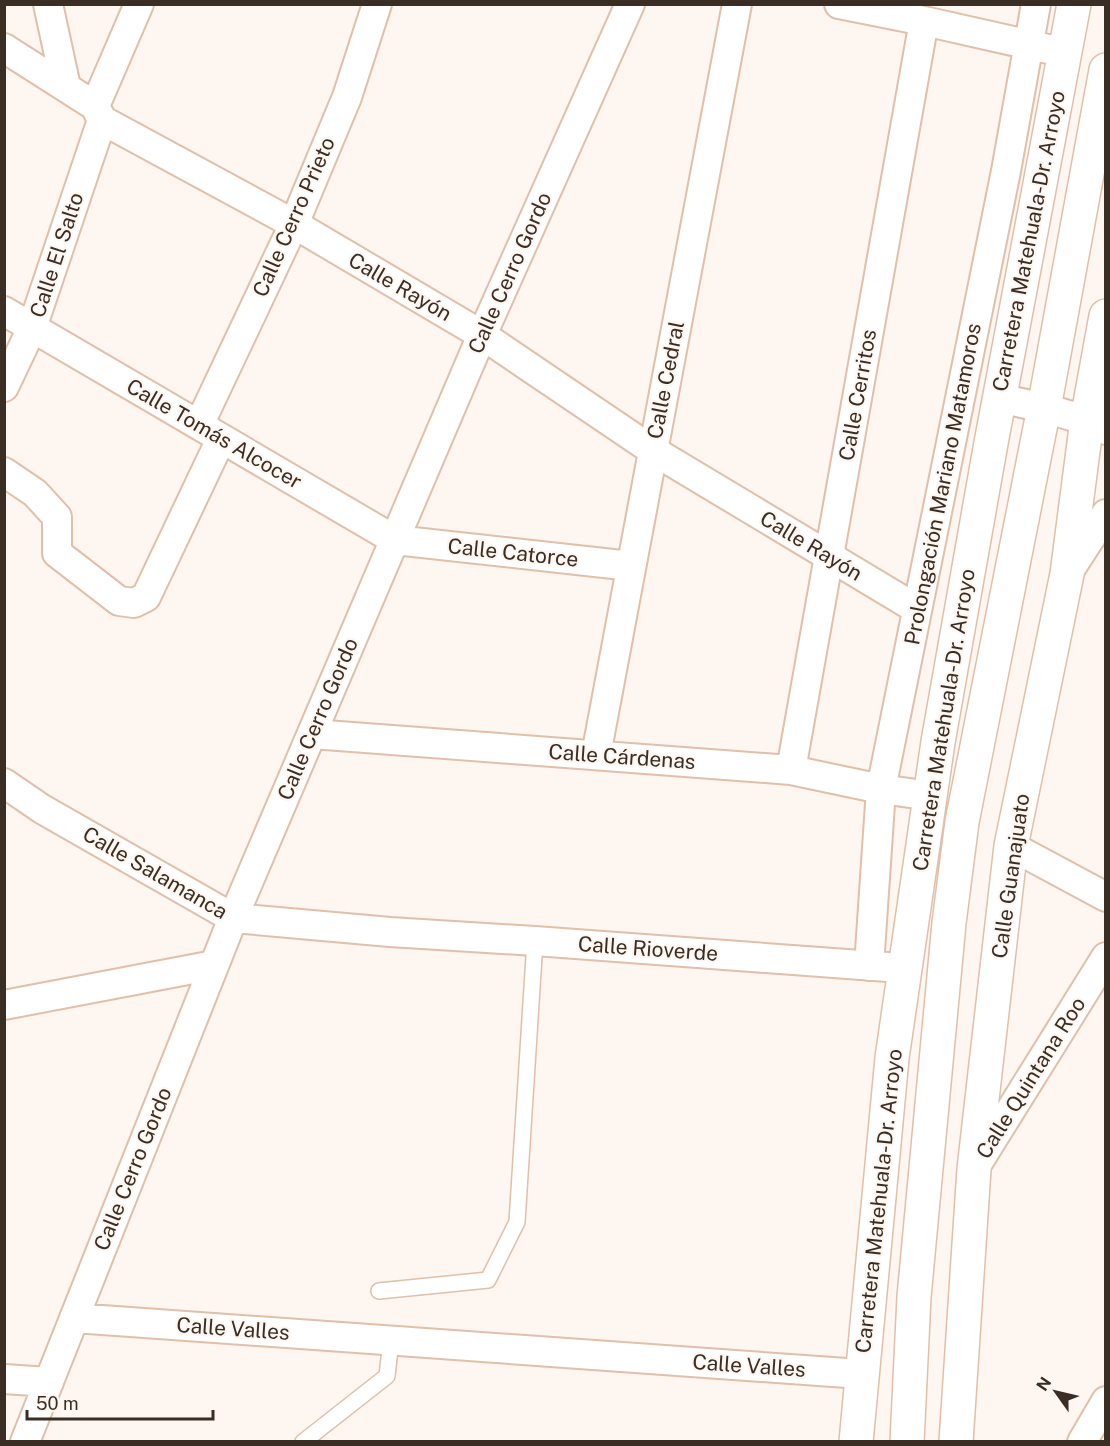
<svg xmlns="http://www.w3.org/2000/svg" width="1110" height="1446" font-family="'Public Sans',sans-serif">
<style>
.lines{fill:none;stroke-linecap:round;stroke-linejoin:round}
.service-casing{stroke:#e1bfa9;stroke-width:18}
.minor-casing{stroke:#e1bfa9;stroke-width:32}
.tertiary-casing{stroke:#e1bfa9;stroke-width:36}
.secondary-casing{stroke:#e1bfa9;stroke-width:36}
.service{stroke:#fff;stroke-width:15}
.minor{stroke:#fff;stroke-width:28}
.tertiary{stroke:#fff;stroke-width:33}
.secondary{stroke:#fff;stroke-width:33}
.labels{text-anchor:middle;stroke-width:4.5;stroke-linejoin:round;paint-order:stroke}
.street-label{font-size:21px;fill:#3a2d24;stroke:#fdf6f1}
</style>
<rect width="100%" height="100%" fill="#fdf6f1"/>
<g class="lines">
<g class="service-casing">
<path id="service" d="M379,1291L488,1280L517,1222L535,941
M303,1442L387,1376L391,1340"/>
</g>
<g class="minor-casing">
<path id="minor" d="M48,4L66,87
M839,4L924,21L1048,49
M4,48L95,106L102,120L294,224L482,335L652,450L917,609
M95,106L139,4
M4,311L395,540L631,566
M4,387L32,328L102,120
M999,398C1035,406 1072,413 1106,430
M199,425L294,224L347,97L377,4
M4,472L35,493L57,517V553L119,601L134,603L146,597L221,439
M1067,574L1106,514
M312,734L791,770L881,789L931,796
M596,755L737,4
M791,770L924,21
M4,783L42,809L233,918L390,932L535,941L888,967
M1011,846L1106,897
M869,966L881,789L1006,171L1036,4
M4,1005L214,965
M974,1169L1106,957
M74,1318L861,1374
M4,1379L49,1382
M25,1442L233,918L482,335L630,4
M1082,1442L1106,1401"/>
</g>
<g class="tertiary-casing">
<path id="tertiary" d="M956,1442L974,1169L1011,846L1067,574L1087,420L1106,316"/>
</g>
<g class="secondary-casing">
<path id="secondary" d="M856,1442L892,1058L938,742L991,443L1074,4
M907,1442L914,1297L949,923L962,822L1044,408L1106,70"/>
</g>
<use href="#service" class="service"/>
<use href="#minor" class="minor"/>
<use href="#tertiary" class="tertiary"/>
<use href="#secondary" class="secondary"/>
</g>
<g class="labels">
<g class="street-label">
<text transform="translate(294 217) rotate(-66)" y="7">Calle Cerro Prieto</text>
<text transform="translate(1029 241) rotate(-79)" y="7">Carretera Matehuala-Dr. Arroyo</text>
<text transform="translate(57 255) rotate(-72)" y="7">Calle El Salto</text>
<text transform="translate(510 273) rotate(-66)" y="7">Calle Cerro Gordo</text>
<text transform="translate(400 287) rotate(30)" y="7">Calle Rayón</text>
<text transform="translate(666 380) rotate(-79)" y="7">Calle Cedral</text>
<text transform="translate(858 395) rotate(-80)" y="7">Calle Cerritos</text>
<text transform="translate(214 434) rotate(30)" y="7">Calle Tomás Alcocer</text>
<text transform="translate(943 484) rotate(-79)" y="7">Prolongación Mariano Matamoros</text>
<text transform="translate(811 546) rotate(31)" y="7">Calle Rayón</text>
<text transform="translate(513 553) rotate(6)" y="7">Calle Catorce</text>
<text transform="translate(318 719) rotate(-67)" y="7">Calle Cerro Gordo</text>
<text transform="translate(944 720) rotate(-81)" y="7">Carretera Matehuala-Dr. Arroyo</text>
<text transform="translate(622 757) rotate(4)" y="7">Calle Cárdenas</text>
<text transform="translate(155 873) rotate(30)" y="7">Calle Salamanca</text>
<text transform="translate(1011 876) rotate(-82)" y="7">Calle Guanajuato</text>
<text transform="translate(648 949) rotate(4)" y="7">Calle Rioverde</text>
<text transform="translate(1031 1078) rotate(-58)" y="7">Calle Quintana Roo</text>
<text transform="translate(133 1169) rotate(-68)" y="7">Calle Cerro Gordo</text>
<text transform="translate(879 1201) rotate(-84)" y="7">Carretera Matehuala-Dr. Arroyo</text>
<text transform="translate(233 1329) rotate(4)" y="7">Calle Valles</text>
<text transform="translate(749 1366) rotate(4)" y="7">Calle Valles</text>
</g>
</g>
<rect width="1110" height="1446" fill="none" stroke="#3a2d24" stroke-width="12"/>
<g transform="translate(1056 1392) rotate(304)" stroke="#fdf6f1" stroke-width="4.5" paint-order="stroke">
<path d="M0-4.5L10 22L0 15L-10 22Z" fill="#3a2d24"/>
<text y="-9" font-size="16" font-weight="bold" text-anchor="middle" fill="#3a2d24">N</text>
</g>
<path d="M27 1410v9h186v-9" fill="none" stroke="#3a2d24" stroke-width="3"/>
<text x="36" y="1410" font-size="18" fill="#3a2d24" stroke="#fdf6f1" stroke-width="4.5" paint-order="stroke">50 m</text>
</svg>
